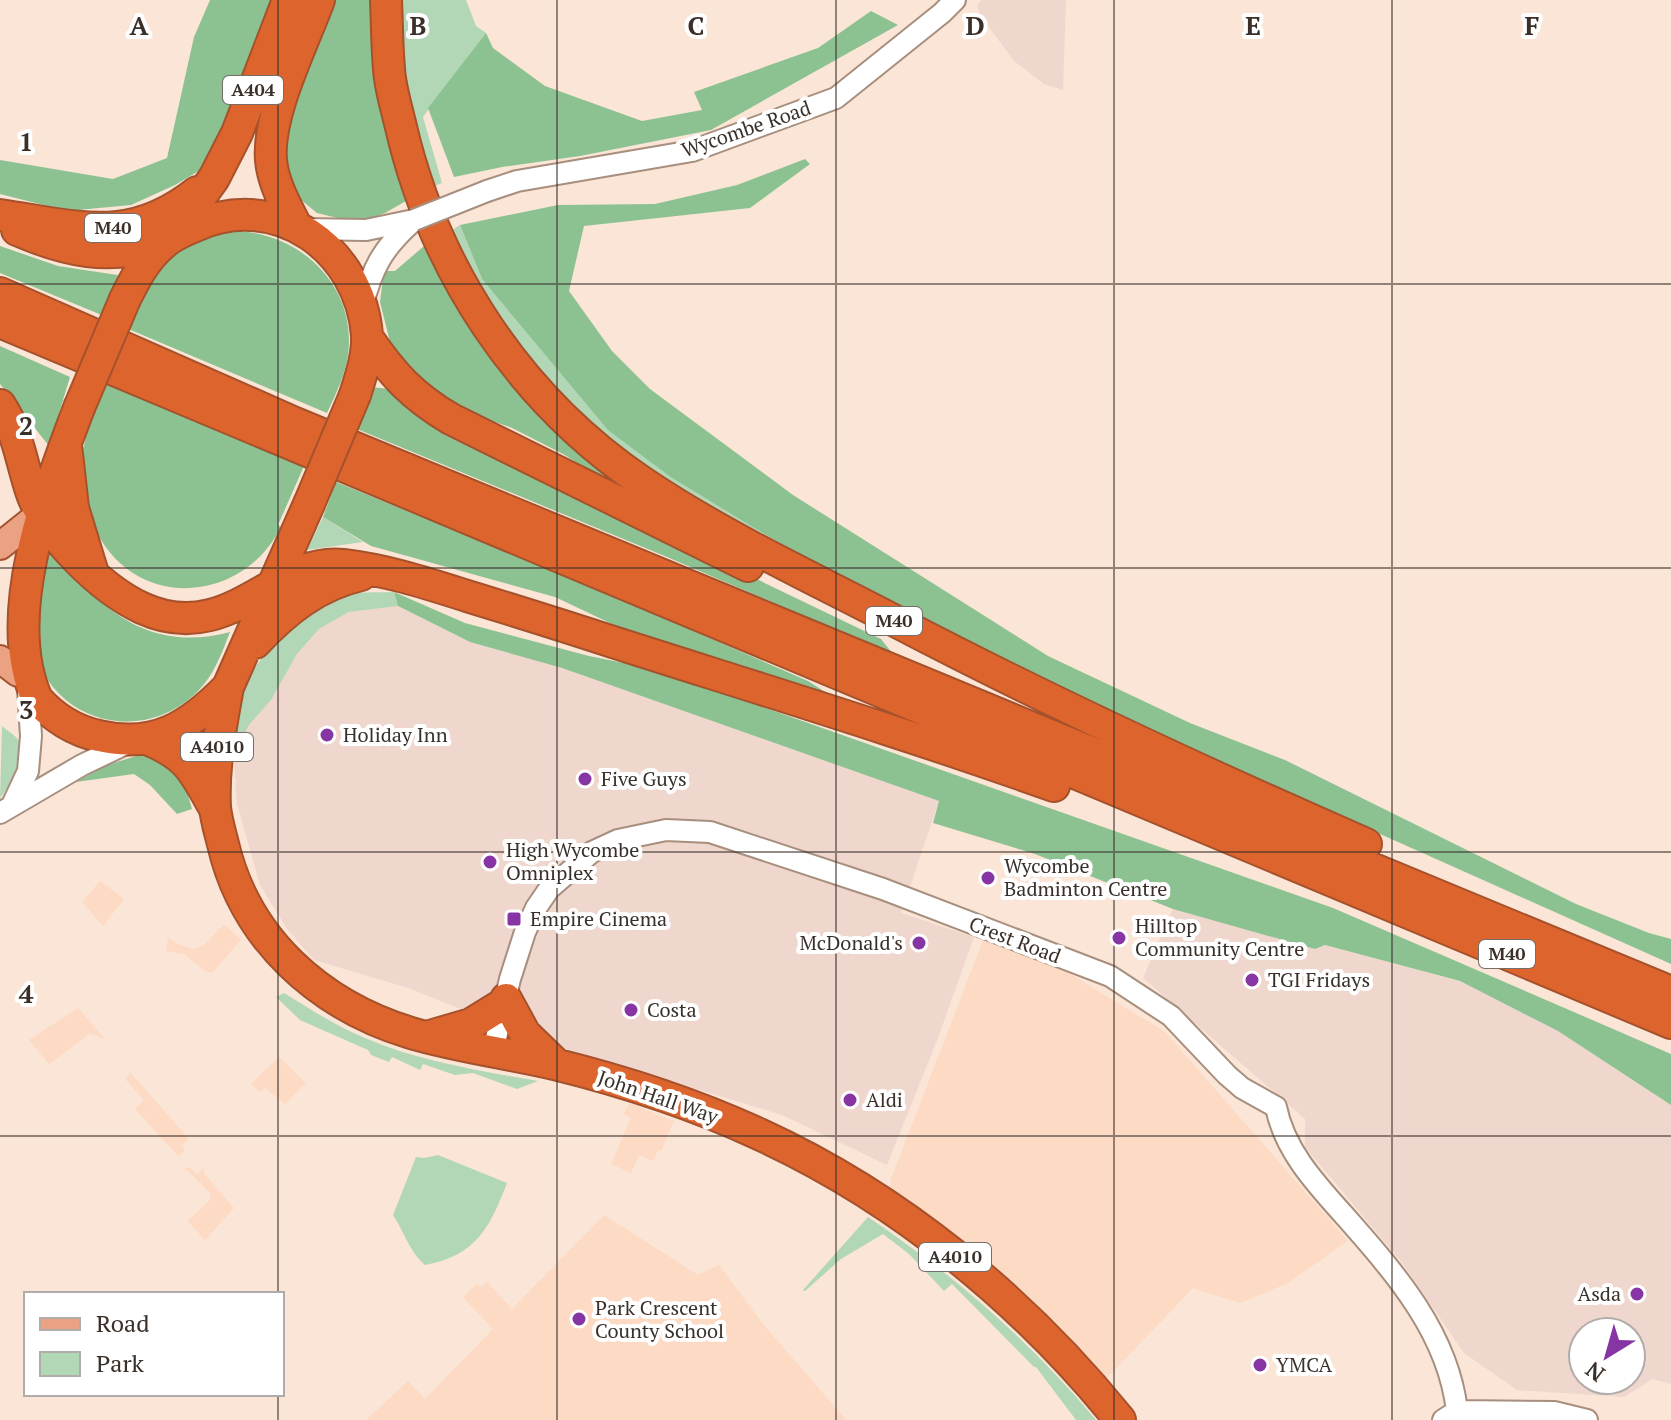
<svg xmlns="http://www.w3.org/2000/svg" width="1671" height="1420" font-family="'PT Serif',serif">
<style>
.commercial{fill:#efd7ce;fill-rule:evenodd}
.built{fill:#fcdac3}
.green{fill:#b2d7b6}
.forest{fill:#8cc292}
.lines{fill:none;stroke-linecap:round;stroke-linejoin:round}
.minor-casing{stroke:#a78e7d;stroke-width:24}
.major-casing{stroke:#a5522c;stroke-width:30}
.highway-casing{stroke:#a5522c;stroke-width:34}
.minor{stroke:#fff;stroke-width:20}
.major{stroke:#eba282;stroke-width:26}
.highway{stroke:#de642e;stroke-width:30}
.minor-bridge-casing{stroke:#a78e7d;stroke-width:24;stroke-linecap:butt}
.highway-bridge-casing{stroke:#a5522c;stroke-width:34;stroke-linecap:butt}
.minor-bridge{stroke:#fff;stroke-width:20}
.highway-bridge{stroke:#de642e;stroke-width:30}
.grid{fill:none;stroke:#3a3029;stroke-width:2;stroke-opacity:0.55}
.poi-dot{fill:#8735a5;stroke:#fff;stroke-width:3}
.labels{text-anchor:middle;stroke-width:8;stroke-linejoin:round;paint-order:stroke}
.shield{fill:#fff;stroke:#756e69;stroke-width:2}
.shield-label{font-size:18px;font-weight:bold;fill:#3a3029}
.street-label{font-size:20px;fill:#3a3029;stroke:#fff}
.poi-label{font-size:20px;fill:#3a3029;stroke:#fff;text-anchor:start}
.grid-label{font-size:26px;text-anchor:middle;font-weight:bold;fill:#3a3029;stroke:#fff;stroke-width:8;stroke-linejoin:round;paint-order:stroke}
</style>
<rect width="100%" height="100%" fill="#fbe5d6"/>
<path class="commercial" d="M982,0H1066L1063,90L1044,84L1014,61L980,15L977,5Z
M398,606L470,642L562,668L939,801L901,913L974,937L938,1038L887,1165L782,1115L553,1046L408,988L314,960L287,929L260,885L237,804L234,762L249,725L271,700L297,654L319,629L349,612Z
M1173,908L1315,949L1325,945L1462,982L1556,1029L1671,1105V1384L1653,1379L1624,1397L1517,1390L1464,1353L1403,1264L1305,1147V1119L1143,978ZM1583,1332H1631V1380H1583Z"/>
<path class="built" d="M100,881L124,899L103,926L82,902Z
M224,924L241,940L213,972H207L184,954L166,951L168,937L177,944L193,949L203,946Z
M984,938L1072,975L1165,1032L1348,1241L1286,1284L1240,1303L1193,1288L1105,1380L890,1196L891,1179Z
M78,1008L105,1039L90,1033L49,1064L29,1040Z
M279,1057L306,1083L285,1104L265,1088L260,1092L251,1084Z
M130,1072L189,1139L181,1146L185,1150L178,1156L135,1109L144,1100L126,1080Z
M629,1103L674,1121L661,1151L658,1150L653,1161L639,1155L631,1173L611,1164L631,1118L624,1114Z
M189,1167L197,1174L203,1168L205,1175L234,1208L205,1240L188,1221L209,1201L211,1194L185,1168Z
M604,1215L698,1275L719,1265L763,1324L846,1420H366L408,1381L425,1399L493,1329L463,1297L477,1284L481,1287L487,1282L512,1309Z"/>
<path class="green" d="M397,0H466L476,26L486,33L423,117L442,183L429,188L395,39Z
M460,225L482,279L672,478L764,534L702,504L656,478L551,391L491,315L448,233Z
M323,517L363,542L307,550Z
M394,592L398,606L349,612L319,629L297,654L271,700L249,725L230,764C232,746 231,726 235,708C240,683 288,618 310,605C335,590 367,593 394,592Z
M2,726C8,731 18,737 21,744C26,759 9,787 0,798Z
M284,993C310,1009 336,1026 365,1038C418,1061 480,1071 538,1081L517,1089L473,1073L455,1075L423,1064L420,1070L392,1057L389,1062L371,1055L368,1050L300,1020L276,997Z
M438,1155L507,1183C490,1227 476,1256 425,1265C411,1254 403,1230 393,1215L416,1157L424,1158Z
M868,1217C954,1275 1030,1341 1096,1420H1076L1036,1367H1034L952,1284L944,1291L909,1254L883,1234L841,1259L805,1291L803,1290Z"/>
<path class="forest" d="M210,0H273L207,166L175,185L131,205L67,211L0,194V160L113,179L167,158L194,37Z
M331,0H378L413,197L385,213L358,223L317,213L295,195L283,154L288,127Z
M871,11L898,25L711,130L580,156L502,167L454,177L428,108L486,33L493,48L545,86L642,121L702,110L694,92L818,48Z
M805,159L810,164L750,208L584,226L569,291L612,351L650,389L793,495L1048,656L1190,723L1285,760L1576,904L1649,933L1671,939V964L1172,741L933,627L764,534L672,478L608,430L482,279L460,225L558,205L655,204L737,185Z
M235,231C301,233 357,286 348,355C345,375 336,394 327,413L126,328C147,274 174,238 235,231Z
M431,240L498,356L701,525L632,497L563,454L512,428L448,405L395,362L380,302L384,271H395Z
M0,246L58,266L124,276L104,316L0,273Z
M0,346L70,377L49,446L0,384Z
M104,382L304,466L278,525L281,527C241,607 129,611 93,524C72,473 84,430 104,382Z
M370,387L392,389L686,545L881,639L893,654L667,557L357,429Z
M336,482L593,587L808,681L862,715L652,643L555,597L371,546L323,517Z
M46,538C93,603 143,655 230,632C221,655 213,678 194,695C137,747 45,719 33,641C31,632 35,621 36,611C39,587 43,562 46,538Z
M394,592L465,623L589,656L658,670L1333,908L1671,1054V1105L1558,1031L1460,981L1325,945L1315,949L1173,909L1035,854L933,823L939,801L562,668L470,642L398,606Z
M146,753L183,778L192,809L177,814L150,785L134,774L76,782L107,765Z"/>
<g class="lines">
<g class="minor-casing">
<path id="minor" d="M487,191L517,181L692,151L836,98L942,13L955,0
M304,229L366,230L414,220
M362,307C372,269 382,249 411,223
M13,803L28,771L31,736L28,689
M0,813L82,765L130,742
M493,1051L510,979L525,932L536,908L549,889L592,852L618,840L666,830L710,832L883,889L1110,976L1171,1016L1227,1075L1242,1088L1276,1107C1284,1149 1315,1183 1343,1214C1394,1272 1448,1332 1457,1411
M1443,1420L1457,1411L1554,1412L1587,1420"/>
</g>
<g class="major-casing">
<path id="major" d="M0,546L30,522
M0,659L18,673"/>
</g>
<g class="highway-casing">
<path id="highway" d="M386,0C387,23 387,46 389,69C390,87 396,106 400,123C433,268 518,398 642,482C722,536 811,577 897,622C1050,702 1208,775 1366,844
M0,215C77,226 129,246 197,192
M295,224C285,204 273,183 271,160C267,114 303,44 319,0
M17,230C68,252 106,259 161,245
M174,234L214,178L237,133L288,0
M0,293L295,423L1671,992
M125,299C135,279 145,259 163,244C172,235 184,231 195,226C277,189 360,249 367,335C368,355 361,376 355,395
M0,322L1671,1023
M367,337C392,374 412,396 451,419L748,566
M0,405C18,432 21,461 31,491C45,534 101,589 142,608C229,648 275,557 343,565C386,570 426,583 467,596C516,611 564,626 613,642C760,689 908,734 1054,786
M79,408C47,492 0,617 37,699C53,717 75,731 99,736C155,749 190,726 228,687L309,504
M66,445L73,508L92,570
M255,643C285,611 317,585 361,575
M228,687C221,726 213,766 215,807C216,819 220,832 223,844C245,939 319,1005 411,1033C458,1047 507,1053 554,1064C623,1081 694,1104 759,1134C899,1198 1024,1301 1120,1420
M147,739C189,756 194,772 215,809
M506,999L525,1034L555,1063
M430,1036L471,1024L505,1003"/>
</g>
<use href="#minor" class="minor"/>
<use href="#major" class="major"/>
<use href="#highway" class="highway"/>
<g class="minor-bridge-casing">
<path id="minor-bridge" d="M414,220L487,191"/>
</g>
<g class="highway-bridge-casing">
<path id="highway-bridge" d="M79,408L125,299
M309,504L355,395"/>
</g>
<use href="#minor-bridge" class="minor-bridge"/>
<use href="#highway-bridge" class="highway-bridge"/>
</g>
<path class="grid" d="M278,0V1294M557,0V1420M836,0V1420M1114,0V1420M1392,0V1420M0,284H1671M0,568H1671M0,852H1671M0,1136H1671M278,1394V1420"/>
<g class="poi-dot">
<circle cx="327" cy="735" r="8"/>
<circle cx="585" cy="779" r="8"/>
<circle cx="490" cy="862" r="8"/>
<circle cx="988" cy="878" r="8"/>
<rect x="506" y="911" width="16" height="16" rx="4"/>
<circle cx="1119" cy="938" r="8"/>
<circle cx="919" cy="943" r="8"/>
<circle cx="1252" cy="980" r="8"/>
<circle cx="631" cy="1010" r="8"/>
<circle cx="850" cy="1100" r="8"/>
<circle cx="1637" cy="1294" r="8"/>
<circle cx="579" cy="1319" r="8"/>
<circle cx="1260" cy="1365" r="8"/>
</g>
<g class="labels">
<g class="shield">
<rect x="223" y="76" width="60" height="28" rx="6"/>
<rect x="85" y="214" width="56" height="28" rx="6"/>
<rect x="866" y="607" width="56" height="28" rx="6"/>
<rect x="181" y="733" width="72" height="28" rx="6"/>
<rect x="1479" y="940" width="56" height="28" rx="6"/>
<rect x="919" y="1243" width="72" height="28" rx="6"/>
</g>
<g class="shield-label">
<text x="253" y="96">A404</text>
<text x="113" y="234">M40</text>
<text x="894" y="627">M40</text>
<text x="217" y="753">A4010</text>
<text x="1507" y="960">M40</text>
<text x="955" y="1263">A4010</text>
</g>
<g class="street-label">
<text transform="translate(746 129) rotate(-19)" y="7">Wycombe Road</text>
<text transform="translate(1015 940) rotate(21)" y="7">Crest Road</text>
<text transform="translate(658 1097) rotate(19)" y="7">John Hall Way</text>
</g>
<g class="poi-label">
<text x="343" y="742">Holiday Inn</text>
<text x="601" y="786">Five Guys</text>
<text x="506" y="857">High Wycombe<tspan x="506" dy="23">Omniplex</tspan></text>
<text x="1004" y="873">Wycombe<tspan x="1004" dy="23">Badminton Centre</tspan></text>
<text x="530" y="926">Empire Cinema</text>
<text x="1135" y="933">Hilltop<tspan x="1135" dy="23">Community Centre</tspan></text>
<text x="903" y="950" text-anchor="end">McDonald's</text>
<text x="1268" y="987">TGI Fridays</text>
<text x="647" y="1017">Costa</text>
<text x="866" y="1107">Aldi</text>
<text x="1621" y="1301" text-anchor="end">Asda</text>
<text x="595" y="1315">Park Crescent<tspan x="595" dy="23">County School</tspan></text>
<text x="1276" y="1372">YMCA</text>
</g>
</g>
<g class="grid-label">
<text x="139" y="35">A</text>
<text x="418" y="35">B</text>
<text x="696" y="35">C</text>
<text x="975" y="35">D</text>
<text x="1253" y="35">E</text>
<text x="1532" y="35">F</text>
<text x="26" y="151">1</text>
<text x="26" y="435">2</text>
<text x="26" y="719">3</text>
<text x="26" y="1003">4</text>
</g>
<rect x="24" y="1292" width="260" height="104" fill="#ffffff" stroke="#b0aca9" stroke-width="2"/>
<rect x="40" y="1318" width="40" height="12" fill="#eba282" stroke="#b0aca9" stroke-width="2"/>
<text x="96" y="1332" font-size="24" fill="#3a3029">Road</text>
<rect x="40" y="1352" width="40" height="24" fill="#b2d7b6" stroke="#b0aca9" stroke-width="2"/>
<text x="96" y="1372" font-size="24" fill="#3a3029">Park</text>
<g transform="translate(1607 1356) rotate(217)"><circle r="38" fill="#ffffff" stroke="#b0aca9" stroke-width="2"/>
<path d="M0-6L14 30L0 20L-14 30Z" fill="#8735a5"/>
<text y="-12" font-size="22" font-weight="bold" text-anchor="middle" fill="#3a3029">N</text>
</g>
</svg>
